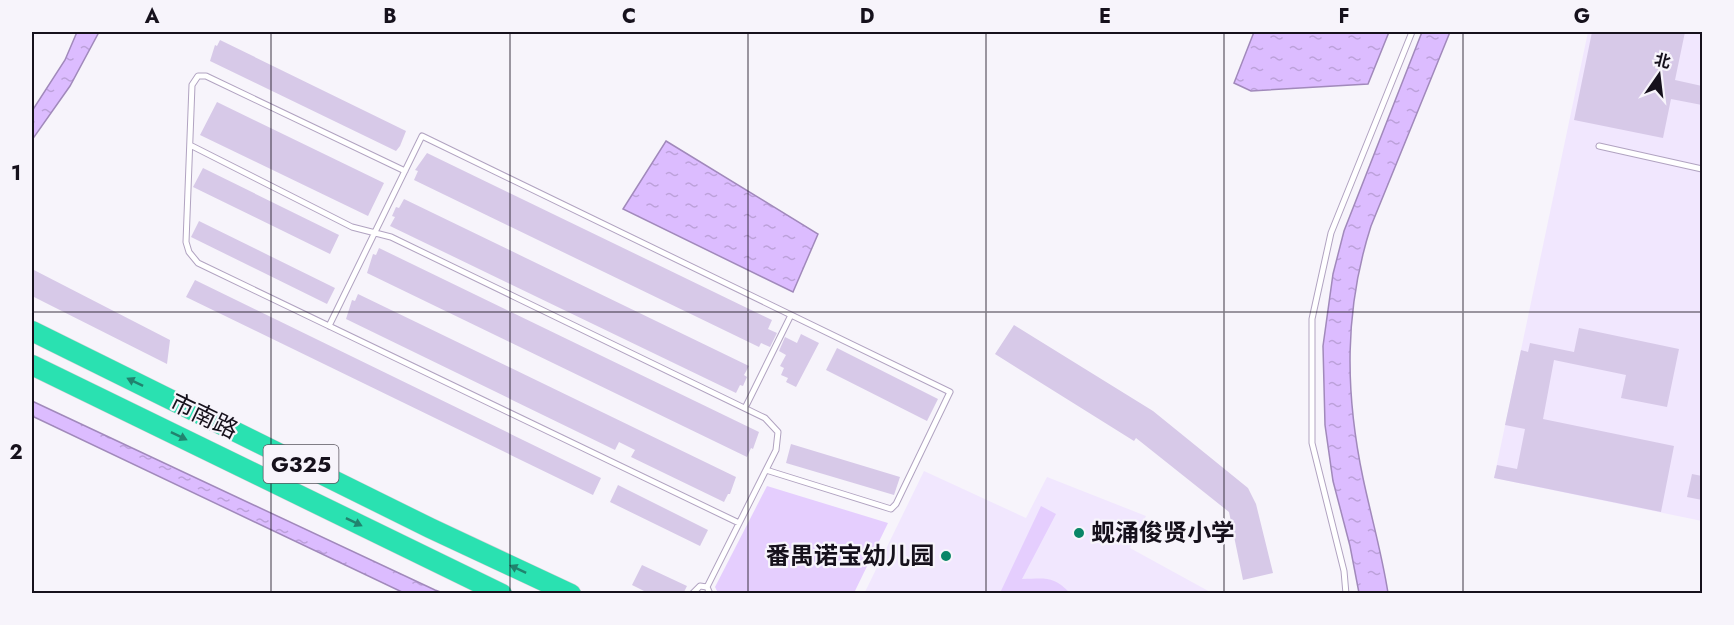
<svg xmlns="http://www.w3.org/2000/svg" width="1734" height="625" font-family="Jost,'Noto Sans SC',sans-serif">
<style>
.built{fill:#f1e7fe}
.green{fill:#e5cefe}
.water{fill:url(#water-ripples);stroke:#a189bb;stroke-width:1.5}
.building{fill:#d7c9e8}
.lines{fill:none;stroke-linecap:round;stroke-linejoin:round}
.lane-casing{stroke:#b1a3c1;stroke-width:7}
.highway-casing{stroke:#d0cfd2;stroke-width:21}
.lane{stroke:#fff;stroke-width:5}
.highway{stroke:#2ae1b1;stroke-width:20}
.oneway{fill:#21836e}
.grid{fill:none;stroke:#16111c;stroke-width:1.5;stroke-opacity:0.55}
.poi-dot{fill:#098667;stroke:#f7f4fb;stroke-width:2}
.labels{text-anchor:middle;stroke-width:4.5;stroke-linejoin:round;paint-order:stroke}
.shield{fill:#f7f4fb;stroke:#5a555f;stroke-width:1.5}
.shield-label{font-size:22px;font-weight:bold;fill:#16111c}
.street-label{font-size:24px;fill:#16111c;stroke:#f7f4fb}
.poi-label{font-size:24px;font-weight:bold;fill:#16111c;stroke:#f7f4fb;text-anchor:start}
.neatline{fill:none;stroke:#16111c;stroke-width:2}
.grid-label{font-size:20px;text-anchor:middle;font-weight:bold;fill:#16111c}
</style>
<defs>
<pattern id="water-ripples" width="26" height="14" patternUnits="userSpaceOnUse" patternTransform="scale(1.5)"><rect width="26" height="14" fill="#dcbcff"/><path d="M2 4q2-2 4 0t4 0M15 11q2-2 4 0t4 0" fill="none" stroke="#bca1da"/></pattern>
</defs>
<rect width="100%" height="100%" fill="#f7f4fb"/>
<path class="built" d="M1588,32H1702V521L1494,478Z
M924,471L1026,518L1047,477L1146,516L1130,548L1212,593L864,594Z"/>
<path class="green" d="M767,486L888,523L854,593H718L715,587Z
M1041,506L1056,514L1022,579C1045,579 1052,575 1070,593H1000Z"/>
<path class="water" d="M77,32H99L70,86L32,140V111L65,60Z
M1254,32H1389L1368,84L1251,91L1234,83Z
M1422,32H1450L1371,226C1344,310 1345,392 1363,478C1371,516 1382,554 1388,593H1359L1350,546L1333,481L1325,425L1323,346L1333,274L1344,231Z
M666,141L818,234L793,292L623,209Z
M32,401L435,590L443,593H404L32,416Z"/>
<path class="building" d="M1592,32H1685L1675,80L1702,86V105L1671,99L1663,138L1574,120Z
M220,40L406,131L400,146L396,151L210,61L215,45L217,46Z
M217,102L384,183L368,216L200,135Z
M427,153L772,320L768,329L777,333L770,347L761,343L759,347L414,180L418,171L415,170Z
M203,168L339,235L330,254L193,187Z
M404,199L749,366L744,375L747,377L743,386L740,385L736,393L390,226L395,217L392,216L396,207L399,208Z
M199,221L335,288L327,304L191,237Z
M379,248L759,432L753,449L751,448L747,457L367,273L373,254L376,255Z
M32,269L170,340L167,364L32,296Z
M195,280L601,478L593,495L186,297Z
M358,294L736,477L730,494H728L724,502L631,457L635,450L619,442L615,450L346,319L352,300L355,301Z
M1014,325L1153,411L1248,488L1256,504L1273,573L1243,580L1229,512L1136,438L1134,441L995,354Z
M1579,328L1679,349L1667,407L1621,398L1626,375L1554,360L1543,419L1674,446L1661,512L1494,478L1497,465L1517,469L1525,429L1505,425L1521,350L1528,352L1530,343L1574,352Z
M801,334L819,343L796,387L786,382L788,378L781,375L784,368L780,366L786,355L779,351L785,337L797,343Z
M837,348L938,399L927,421L826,370Z
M791,444L900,477L894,495L786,463Z
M1692,474L1702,476V500L1687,497Z
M618,485L708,530L700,546L610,502Z
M642,565L687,586L683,594H650L632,585Z"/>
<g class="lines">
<g class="lane-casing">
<path id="lane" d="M190,145L352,227L391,237L765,418L778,432L776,450L707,587
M1599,146L1702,169
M405,171L206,76H198L192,85L186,242L189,252L198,263L739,523
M329,326L422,136L950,392L896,504L891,509L766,470
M745,408L791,315
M692,594L700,586L707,587L710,594
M1346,594L1344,571L1312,443V319L1331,233L1412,32"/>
</g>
<g class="highway-casing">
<path id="highway" d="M32,331L430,528L571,594
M32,365L502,594"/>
</g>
<use href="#lane" class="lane"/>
<use href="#highway" class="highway"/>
</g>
<defs><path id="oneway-solid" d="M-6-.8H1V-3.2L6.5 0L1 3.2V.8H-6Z" transform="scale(1.5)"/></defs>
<g class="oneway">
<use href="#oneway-solid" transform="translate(135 382) rotate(-154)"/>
<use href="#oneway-solid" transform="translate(179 436) rotate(26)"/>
<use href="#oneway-solid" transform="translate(354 522) rotate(26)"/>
<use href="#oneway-solid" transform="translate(518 569) rotate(-155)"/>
</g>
<path class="grid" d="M271,32V594M510,32V594M748,32V594M986,32V594M1224,32V594M1463,32V594M32,312H1702"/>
<g class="poi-dot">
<circle cx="1079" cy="533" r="6"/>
<circle cx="946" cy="556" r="6"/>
</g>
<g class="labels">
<rect class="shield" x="263.5" y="445" width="75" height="38" rx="4.5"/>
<g class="shield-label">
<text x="301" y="472">G325</text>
</g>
<g class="street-label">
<text transform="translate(204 416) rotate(26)" y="8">市南路</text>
</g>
<g class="poi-label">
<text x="1091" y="541">蚬涌俊贤小学</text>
<text x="934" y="564" text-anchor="end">番禺诺宝幼儿园</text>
</g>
</g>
<rect width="1734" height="625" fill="none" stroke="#f7f4fb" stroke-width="66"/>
<g transform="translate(1659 75) rotate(14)" stroke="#f7f4fb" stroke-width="4.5" paint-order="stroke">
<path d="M0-4.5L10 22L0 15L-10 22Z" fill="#16111c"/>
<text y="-9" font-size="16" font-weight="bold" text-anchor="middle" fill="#16111c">北</text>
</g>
<rect x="33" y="33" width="1668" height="559" class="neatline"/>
<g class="grid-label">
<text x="152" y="23">A</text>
<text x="390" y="23">B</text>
<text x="629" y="23">C</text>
<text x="867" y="23">D</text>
<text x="1105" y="23">E</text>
<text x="1344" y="23">F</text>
<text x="1582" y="23">G</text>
<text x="16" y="180">1</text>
<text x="16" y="459">2</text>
</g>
</svg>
